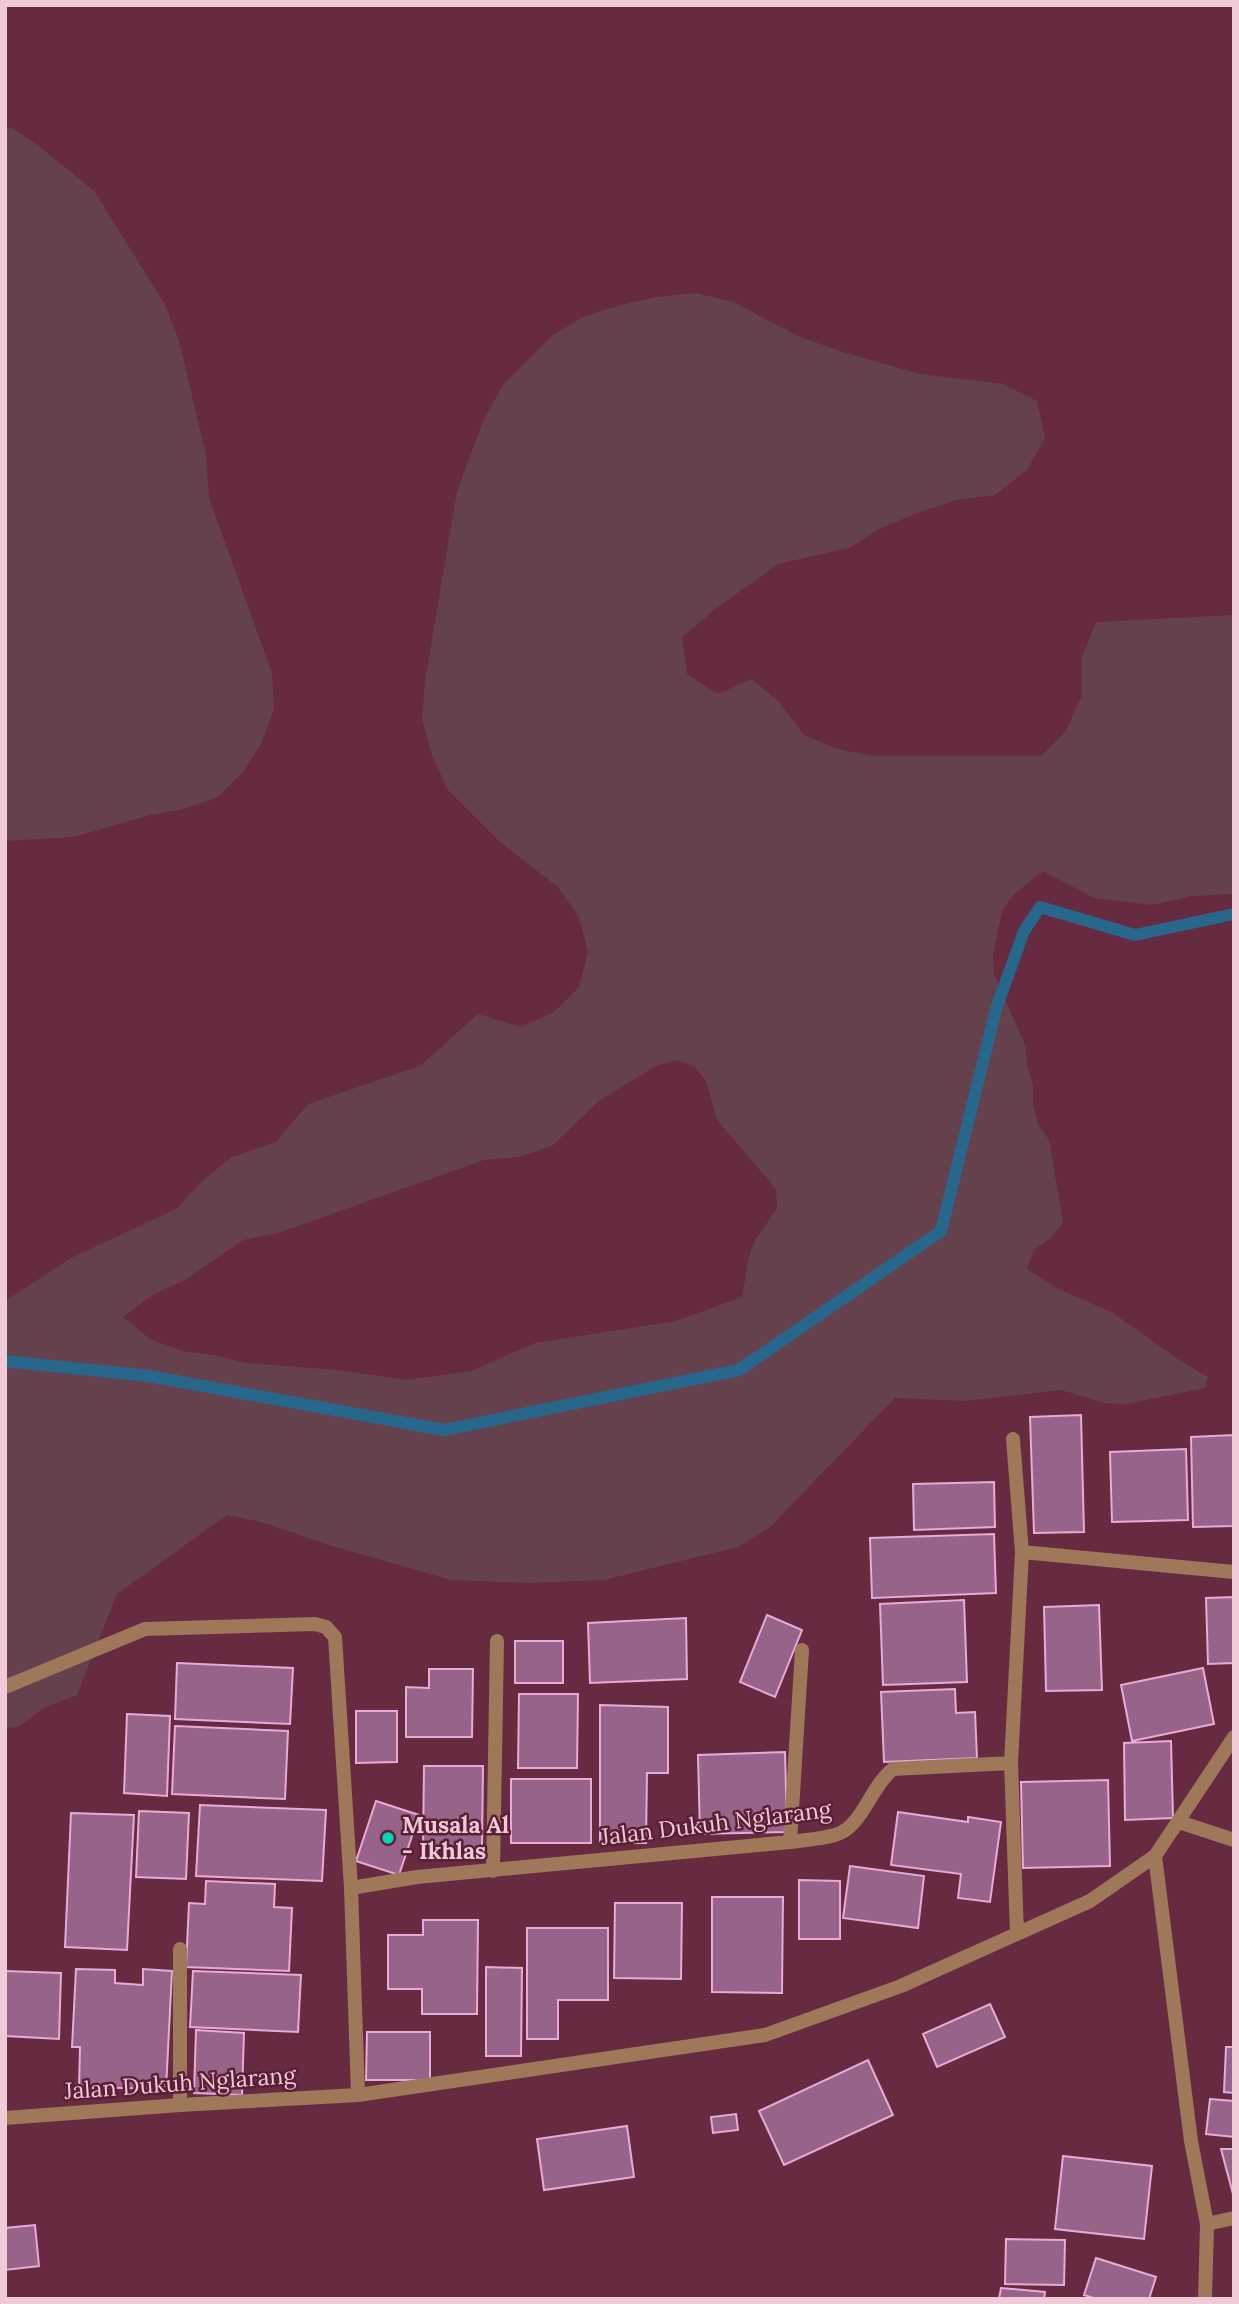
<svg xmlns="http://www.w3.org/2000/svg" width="1239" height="2304" font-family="Lora,serif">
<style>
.green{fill:#65414d;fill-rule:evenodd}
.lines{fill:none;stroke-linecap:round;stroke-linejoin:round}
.stream{stroke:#28678c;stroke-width:12}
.building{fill:#986389;stroke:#e8aad6;stroke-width:2}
.street{stroke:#9f7759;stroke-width:14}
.poi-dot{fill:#00d5b7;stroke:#5a1f37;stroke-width:2.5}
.labels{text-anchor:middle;stroke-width:5;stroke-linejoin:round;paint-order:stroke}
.street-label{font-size:23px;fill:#f0cad6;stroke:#5a1f37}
.poi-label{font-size:23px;font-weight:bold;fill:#f0cad6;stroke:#5a1f37;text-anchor:start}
</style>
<rect width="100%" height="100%" fill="#662a41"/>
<path class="green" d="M5,127L12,128L40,147L95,192L164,303L179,340L206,456L209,498L272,673L274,709L261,744L243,772L218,797L184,809L150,815L74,837L5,841Z
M696,293L733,302L800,337L843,352L920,374L1003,384L1037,401L1045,438L1027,470L995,495L957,500L920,512L881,528L849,548L778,564L714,610L682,637L687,674L718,694L752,679L779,702L804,735L837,749L874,756H1041L1066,731L1082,695V657L1096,622L1234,615V894L1192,896L1152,905L1094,898L1043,871L1013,895L1002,911L993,955L994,974L1026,1047L1027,1066L1033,1085V1105L1038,1124L1049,1140L1063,1223L1050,1239L1034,1250L1027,1269L1059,1289L1113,1313L1179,1360L1208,1377L1205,1388L1126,1404L1105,1403L1061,1390L966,1401L895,1398L770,1527L738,1547L604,1580L531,1583L451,1580L329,1545L261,1522L227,1515L117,1594L77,1695L45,1707L18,1727L5,1728V1301L71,1258L176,1209L203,1180L232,1157L276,1142L308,1104L420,1066L478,1014L521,1027L554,1012L579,987L588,952L579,917L558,887L500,842L448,790L432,756L422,719L425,682L457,491L484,419L503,385L553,335L583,317L617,306L656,297ZM678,1060L695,1067L706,1081L717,1120L776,1189L777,1208L756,1239L749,1256L742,1297L676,1321L535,1343L471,1371L407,1380L338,1370L247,1363L213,1355L182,1351L150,1339L123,1317L154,1294L185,1280L243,1240L278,1233L484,1160L518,1157L552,1146L600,1100L658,1065Z"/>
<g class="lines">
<path class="stream" d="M5,1361L149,1376L444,1430L739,1370L941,1231L996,1009L1024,931L1040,907L1135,935L1234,914"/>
</g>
<path class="building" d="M1081,1415L1084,1532L1034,1533L1030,1417Z
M1234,1435V1526L1193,1527L1191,1437Z
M1186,1449L1188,1520L1112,1522L1110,1452Z
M994,1482L995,1527L914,1530L913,1484Z
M994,1534L996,1593L872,1598L870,1538Z
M1234,1597V1663L1208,1664L1206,1598Z
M964,1600L967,1682L883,1685L880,1604Z
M1099,1605L1102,1690L1046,1691L1044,1607Z
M767,1615L802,1630L775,1697L740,1682Z
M686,1618L687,1679L590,1683L588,1623Z
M515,1641H563V1683H515Z
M177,1663L293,1668L290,1724L175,1719Z
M1203,1668L1214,1724L1132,1741L1121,1685Z
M429,1669H473L472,1737H406V1687L429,1688Z
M955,1689L956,1713L975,1712L977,1758L884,1762L881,1692Z
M519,1694H578L577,1768H518Z
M600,1705L668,1707V1773H647L646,1843H600Z
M356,1711H397V1762L356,1763Z
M127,1714L170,1716L167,1796L124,1793Z
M175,1726L288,1731L285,1799L172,1794Z
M1171,1741L1173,1818L1125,1820L1124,1743Z
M785,1752L787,1832L700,1834L698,1755Z
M424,1766H483L482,1848H423Z
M511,1779H591V1843H511Z
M1108,1780L1110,1866L1023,1868L1021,1782Z
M376,1801L419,1815L399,1875L356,1861Z
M200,1805L326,1810L322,1881L196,1876Z
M139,1811L189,1813L186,1879L136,1877Z
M898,1812L968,1822V1817L1001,1822L990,1902L958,1898L961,1874L891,1865Z
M71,1813L134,1815L127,1950L65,1947Z
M850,1866L924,1876L918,1928L843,1918Z
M799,1880L840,1881V1939H799Z
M206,1881L275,1884L274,1907L292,1908L289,1971L186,1967L189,1903L205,1904Z
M712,1897H783L782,1993L712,1992Z
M615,1903H682L681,1979L614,1978Z
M423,1920H478L477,2014H422V1989H388V1935H423Z
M527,1928H608V2000H558V2039H527Z
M486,1967L522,1968L521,2056H486Z
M76,1969L115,1970V1983L143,1985V1969L172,1971L166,2089L79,2087L80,2047H72Z
M5,1971L61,1973L59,2039L5,2036Z
M193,1971L301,1975L298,2032L190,2027Z
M990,2004L1005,2037L937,2067L923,2034Z
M196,2030L244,2033L242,2095L194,2093Z
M367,2032H430V2080H366Z
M1226,2047H1234V2093L1224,2092Z
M868,2060L893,2115L784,2165L759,2111Z
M1210,2099L1234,2101V2137L1206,2134Z
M736,2114L738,2130L713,2133L711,2117Z
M627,2126L634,2177L544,2190L537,2139Z
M1221,2149H1234V2198Z
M1063,2156L1152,2166L1144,2239L1055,2229Z
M35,2225L39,2266L5,2270V2228Z
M1006,2239L1065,2240L1064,2285L1005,2284Z
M1096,2258L1156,2277L1149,2299H1097L1084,2295Z
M1001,2288L1045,2292L1044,2299H999Z"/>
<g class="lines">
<path class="street" d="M1013,1439L1022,1552
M5,1687L145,1629L315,1624L326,1627L335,1637L351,1888L358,2095
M1179,1822L1234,1840
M790,1842L802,1650
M1155,1856L1191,2141L1207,2224L1205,2299
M493,1871L497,1641
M351,1888L417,1877L790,1842C804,1840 821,1839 835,1835C862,1828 870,1787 893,1769L1011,1763
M1017,1934L1011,1763L1022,1552L1234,1572
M180,2105V1949
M5,2118L180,2105L358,2095L765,2035L901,1986L1090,1901L1155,1856L1234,1737
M1207,2224L1234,2218"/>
</g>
<circle class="poi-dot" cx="388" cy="1838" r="7"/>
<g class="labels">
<g class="street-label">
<text transform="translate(716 1823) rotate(-7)" y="8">Jalan Dukuh Nglarang</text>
<text transform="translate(180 2083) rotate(-4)" y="8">Jalan Dukuh Nglarang</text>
</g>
<g class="poi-label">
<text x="402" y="1833">Musala Al<tspan x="402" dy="26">- Ikhlas</tspan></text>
</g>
</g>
<rect width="1239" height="2304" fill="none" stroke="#f0cad6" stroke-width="14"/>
</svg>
